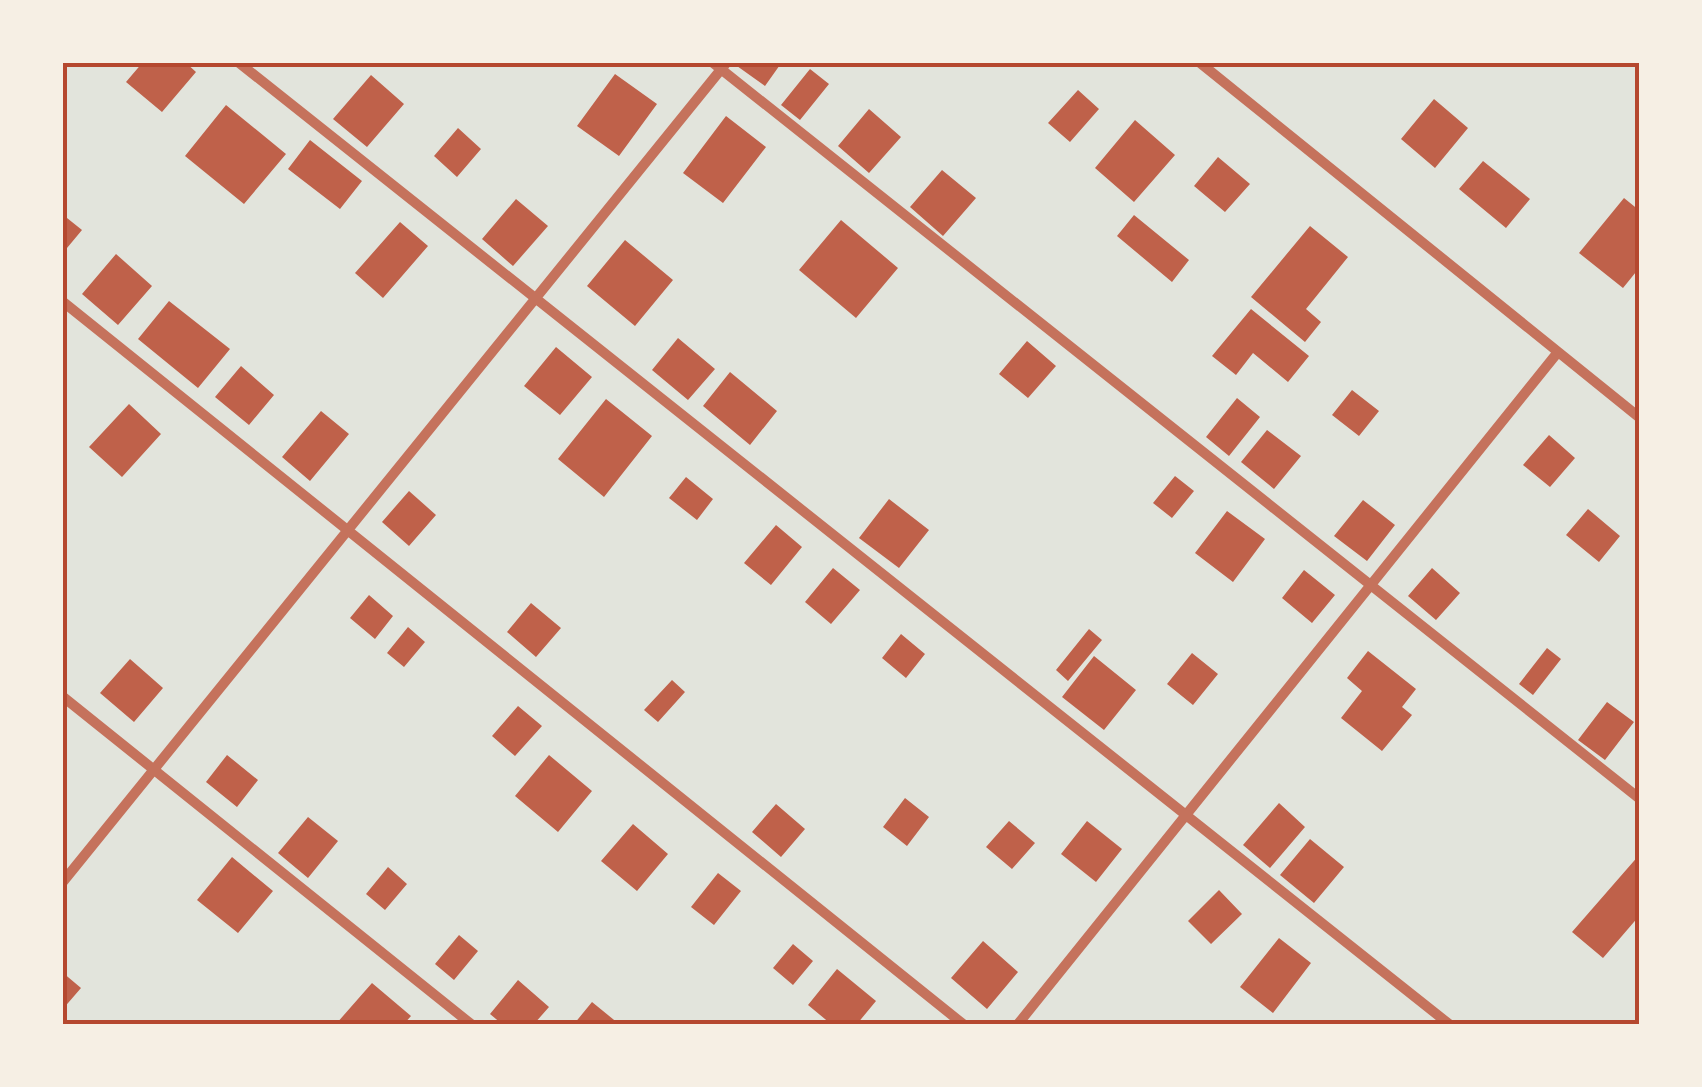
<svg xmlns="http://www.w3.org/2000/svg" width="1702" height="1087" font-family="Raleway,sans-serif">
<style>
.green{fill:#e2e4dc}
.building{fill:#bf614a}
.lines{fill:none;stroke-linecap:round;stroke-linejoin:round}
.minor{stroke:#c5725c;stroke-width:10}
.neatline{fill:none;stroke:#b5482f;stroke-width:4}
</style>
<rect width="100%" height="100%" fill="#f6efe4"/>
<path class="green" d="M63,63H1639V1024H63Z"/>
<path class="building" d="M143,62H185L196,72L162,112L126,82Z
M740,62H782L765,86L737,66Z
M810,69L829,84L800,120L781,105Z
M615,74L657,104L619,156L577,126Z
M371,75L404,104L367,147L333,119Z
M1078,90L1099,109L1070,142L1048,123Z
M1434,99L1468,128L1435,168L1401,139Z
M226,105L286,154L244,204L185,156Z
M869,109L901,137L869,173L838,146Z
M726,116L766,147L723,203L683,173Z
M1135,120L1175,155L1134,202L1095,168Z
M458,128L481,149L457,177L434,156Z
M310,140L362,181L340,209L288,169Z
M1218,157L1250,184L1225,212L1194,186Z
M1483,161L1530,199L1506,228L1459,189Z
M942,170L976,198L943,236L910,207Z
M1624,198L1640,211V267L1623,288L1579,253Z
M516,199L548,226L513,266L482,239Z
M62,214L82,230L62,254Z
M1134,215L1189,260L1172,282L1117,236Z
M841,220L898,268L856,318L799,270Z
M400,222L428,246L383,298L355,273Z
M1310,226L1348,257L1306,309L1321,322L1305,342L1251,297Z
M625,240L673,280L635,326L587,286Z
M116,254L152,286L118,325L82,294Z
M169,301L230,349L198,388L138,339Z
M1251,309L1309,356L1288,382L1253,353L1236,375L1212,356Z
M678,338L715,369L688,400L652,370Z
M1027,341L1056,366L1028,398L999,374Z
M556,347L592,377L560,415L524,386Z
M241,366L274,395L249,425L215,397Z
M730,372L777,411L750,445L703,406Z
M1352,390L1379,411L1359,436L1332,415Z
M1237,398L1260,417L1229,456L1206,437Z
M606,399L652,436L604,497L558,459Z
M129,404L161,434L122,477L89,447Z
M321,411L349,434L310,481L282,457Z
M1267,430L1301,456L1274,489L1241,462Z
M1549,435L1575,458L1550,487L1523,465Z
M1175,476L1194,491L1172,518L1153,503Z
M686,477L713,499L697,520L669,498Z
M409,491L436,515L409,546L382,522Z
M889,499L929,530L899,568L859,538Z
M1363,500L1395,525L1367,561L1334,536Z
M1588,509L1620,536L1599,562L1566,535Z
M1227,511L1265,539L1233,582L1195,553Z
M776,525L802,547L771,585L744,563Z
M833,568L860,590L831,624L805,602Z
M1432,568L1460,593L1436,620L1408,596Z
M1304,570L1335,595L1312,623L1282,598Z
M369,595L393,616L375,639L350,618Z
M531,603L561,628L536,657L507,632Z
M408,627L425,642L404,667L387,653Z
M1089,629L1102,640L1068,681L1056,670Z
M901,634L925,654L906,678L882,658Z
M1547,648L1561,659L1533,695L1519,684Z
M1368,651L1416,689L1402,707L1412,715L1382,751L1341,718L1362,691L1347,678Z
M1192,653L1218,674L1193,705L1167,684Z
M1094,656L1136,690L1104,730L1062,697Z
M130,659L163,688L134,722L100,693Z
M672,680L685,692L658,722L644,710Z
M1607,702L1634,722L1605,760L1578,740Z
M518,706L542,726L515,756L492,736Z
M227,755L258,780L237,807L206,782Z
M549,755L592,791L558,832L515,796Z
M905,798L929,817L907,846L883,827Z
M1279,803L1305,827L1270,868L1243,845Z
M776,804L805,829L781,857L752,832Z
M308,817L338,841L308,878L278,853Z
M1009,821L1035,843L1012,869L986,847Z
M1087,821L1122,849L1096,882L1061,854Z
M633,824L668,854L637,891L601,861Z
M1310,839L1344,867L1314,903L1280,875Z
M1640,854V915L1603,958L1572,932Z
M232,857L273,891L238,933L197,900Z
M388,867L407,884L385,910L366,894Z
M718,873L741,891L714,925L691,907Z
M1219,890L1242,914L1211,944L1188,921Z
M459,935L478,951L454,980L435,964Z
M1279,938L1311,963L1273,1013L1240,987Z
M983,941L1018,972L987,1009L951,978Z
M793,944L813,961L793,985L773,968Z
M837,969L876,1001L857,1024H831L808,1005Z
M62,972L81,988L62,1010Z
M518,980L549,1007L534,1024H502L490,1014Z
M372,983L411,1016L404,1024H336Z
M592,1002L619,1024H574Z"/>
<g class="lines">
<path class="minor" d="M238,62L1449,1024
M712,62L1640,799
M1199,62L1640,418
M62,301L963,1024
M62,696L471,1024
M62,883L727,62
M1018,1024L1558,352"/>
</g>
<rect width="1702" height="1087" fill="none" stroke="#f6efe4" stroke-width="130"/>
<rect x="65" y="65" width="1572" height="957" class="neatline"/>
</svg>
